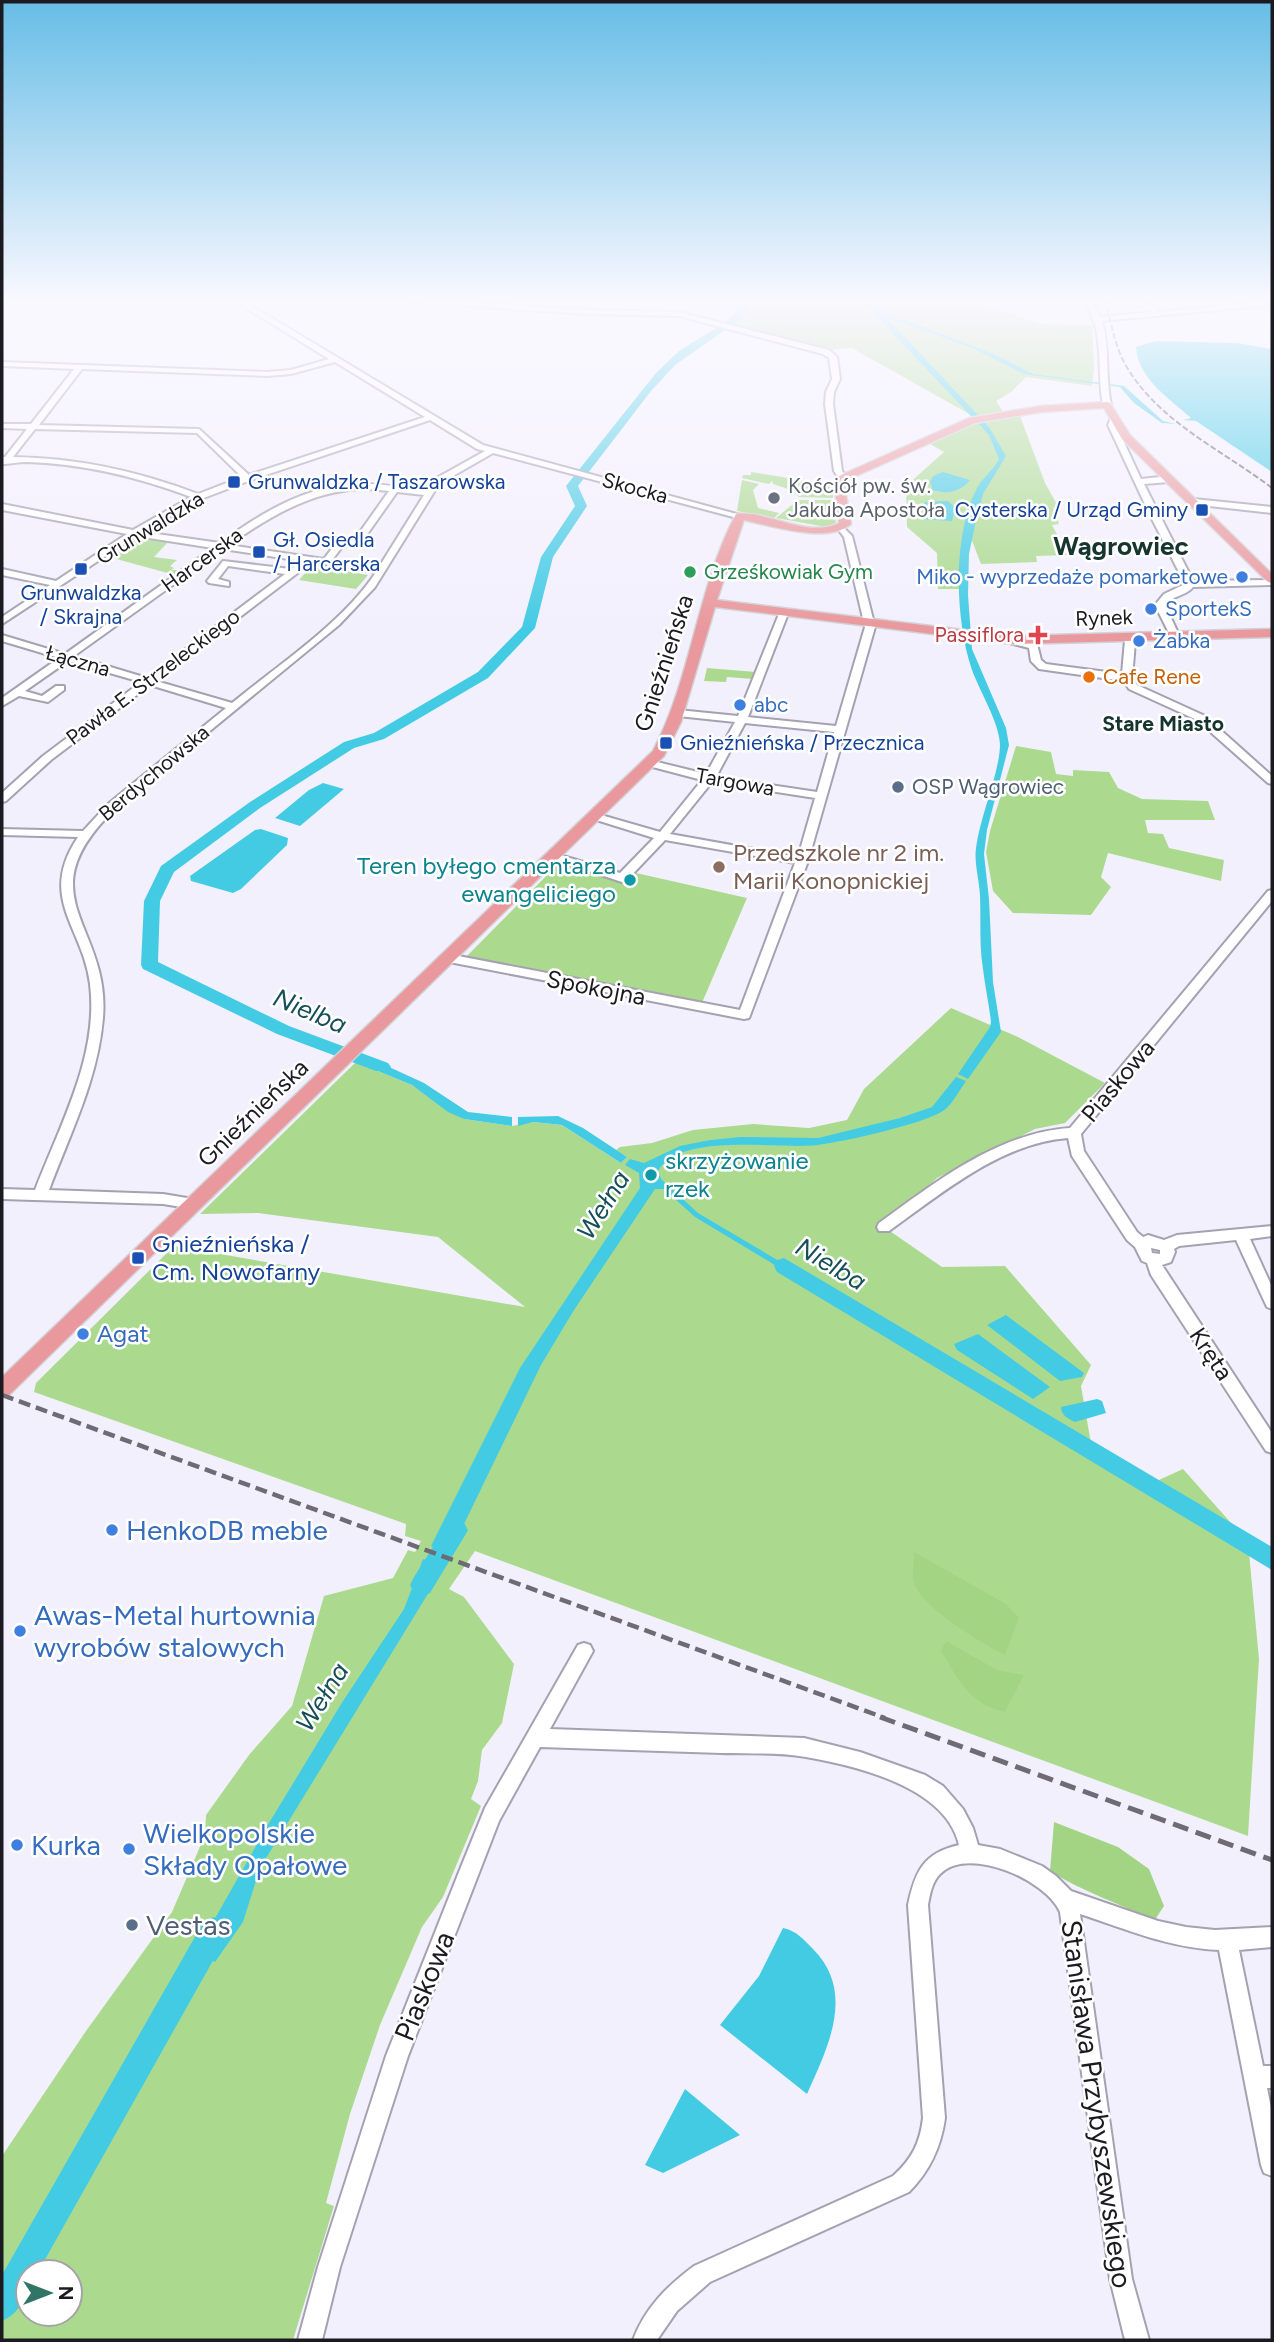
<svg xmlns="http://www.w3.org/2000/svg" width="1274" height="2342" font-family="Figtree,sans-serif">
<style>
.green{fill:#abda8f;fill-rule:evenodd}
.forest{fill:#a3d484}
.water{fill:#44cbe4}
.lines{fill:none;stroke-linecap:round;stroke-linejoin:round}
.river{fill:#44cbe4;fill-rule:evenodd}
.minor-casing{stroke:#a5a1b1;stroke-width:4}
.major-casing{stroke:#d2d1d3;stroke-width:3}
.minor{fill:#fff;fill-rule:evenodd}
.major{fill:#e9999e;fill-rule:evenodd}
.rail-far2{stroke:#6e6b75;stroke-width:2;stroke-dasharray:6 2.5;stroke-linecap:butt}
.rail-far1{stroke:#6e6b75;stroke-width:4.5;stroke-dasharray:12 6;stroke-linecap:butt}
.rail{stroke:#6e6b75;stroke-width:5;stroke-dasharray:16 8;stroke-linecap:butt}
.transit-dot{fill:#1a4fb4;stroke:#fff;stroke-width:2.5}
.worship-dot{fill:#6b7280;stroke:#fff;stroke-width:2.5}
.leisure-dot{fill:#2e9e5b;stroke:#fff;stroke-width:2.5}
.shop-dot{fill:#3f7fe0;stroke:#fff;stroke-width:2.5}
.health-dot{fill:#e0444e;stroke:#fff;stroke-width:2.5}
.food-dot{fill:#e8710a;stroke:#fff;stroke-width:2.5}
.service-dot{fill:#5c6f8a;stroke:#fff;stroke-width:2.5}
.education-dot{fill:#8d6e63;stroke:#fff;stroke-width:2.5}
.culture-dot{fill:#0f9aa8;stroke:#fff;stroke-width:2.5}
.labels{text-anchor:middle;stroke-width:5;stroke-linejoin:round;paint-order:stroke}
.far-transit-label{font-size:21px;fill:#164399;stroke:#fff;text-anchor:start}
.far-worship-label{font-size:21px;fill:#5b616d;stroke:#fff;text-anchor:start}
.far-street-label{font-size:21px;fill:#1c1a21;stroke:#fff}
.far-leisure-label{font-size:21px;fill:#27864d;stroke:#fff;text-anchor:start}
.far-shop-label{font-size:21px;fill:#366cbe;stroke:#fff;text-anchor:start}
.far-health-label{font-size:21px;fill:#be3a42;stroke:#fff;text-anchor:end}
.far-food-label{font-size:21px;fill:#c56008;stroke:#fff;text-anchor:start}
.far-neighbourhood-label{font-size:21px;font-weight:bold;fill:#16352e;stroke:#fff}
.far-service-label{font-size:21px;fill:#4e5e75;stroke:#fff;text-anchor:start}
.street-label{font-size:24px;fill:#1c1a21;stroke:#fff}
.education-label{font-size:24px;fill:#785e54;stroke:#fff;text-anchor:start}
.culture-label{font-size:24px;fill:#0d838f;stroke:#fff;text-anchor:end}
.transit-label{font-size:24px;fill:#164399;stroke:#fff;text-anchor:start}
.shop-label{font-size:24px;fill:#366cbe;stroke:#fff;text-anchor:start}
.far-district-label{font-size:26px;font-weight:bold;fill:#16352e;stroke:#fff}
.water-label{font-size:26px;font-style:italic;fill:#164f59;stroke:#fff}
.near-shop-label{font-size:28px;fill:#366cbe;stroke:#fff;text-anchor:start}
.near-service-label{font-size:28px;fill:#4e5e75;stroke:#fff;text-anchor:start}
.near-street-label{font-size:28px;fill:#1c1a21;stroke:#fff}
</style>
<rect width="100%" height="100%" fill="#f3f0fe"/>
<path class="green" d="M740,300H971L1040,324L1092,325L1094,368L1092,386L1026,377L1011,392L996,401L1006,416H1020L1045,483L1059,508H1053L1059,524L1052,525L1068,555L1036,556L1037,562L981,564L969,533L959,589H938L937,553L907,527L906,486L944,452L925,441L978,419L852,348L828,350L720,325L733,317L742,303Z
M751,472L832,485L833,498L799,497L788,489L773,484L772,481L769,484L742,478L743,475H751Z
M742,480L759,484L753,490L758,508L779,513L774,518L737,511Z
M798,500H833L836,523L826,527L776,518Z
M138,538L169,541L154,557L177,560L170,566L174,568L171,570H184L175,575L109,557Z
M312,565L368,575L356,589L299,580Z
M707,668L756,672L753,679L727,677L726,682L704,681Z
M1016,746L1051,752L1056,774L1073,776V770L1109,772L1118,788L1142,799L1208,801L1215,820H1145L1148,833L1163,834L1169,848L1224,860L1221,881L1108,853L1101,877L1111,887L1091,915L1013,913L993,891L986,852L990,831Z
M560,862L626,884L636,873L747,898L701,1005L465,958Z
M951,1008L1018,1037L1105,1083L1065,1123L1035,1129L937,1178L884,1227L942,1267L1005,1266L1091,1365L1081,1386L1092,1449L1150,1484L1183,1469L1248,1542L1259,1659L1248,1836L475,1551L449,1589L464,1597L514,1664L502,1723L482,1750L478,1781L471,1799L481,1806L443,1897L422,1927L380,2025L350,2114L326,2203L334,2206L293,2340H2V2156L86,2031L172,1912L205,1835L206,1815L249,1755L292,1706L324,1596L393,1578L408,1550L415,1552L421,1541L405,1536L406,1524L34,1392L36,1383L174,1246L525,1307L438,1237L258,1213L200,1214L356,1062L412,1085L464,1119L512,1126L533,1122L562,1125L621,1163L627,1157L616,1150L620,1147L652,1143L693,1130L753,1124L809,1128L847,1120L864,1089ZM28,2272H70V2314H28Z"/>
<path class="forest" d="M914,1552L1006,1604L1019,1618L1005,1655C982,1643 917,1606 913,1579C912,1571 914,1561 914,1552Z
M946,1641L997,1670L1024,1675L1005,1712C969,1704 959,1680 941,1651Z
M1054,1822L1118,1847L1149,1869L1164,1906L1154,1921C1119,1903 1083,1892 1050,1871Z"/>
<path class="water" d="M861,300H869L885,312L996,355L1033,374L1124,386L1163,421L1176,424L1162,423L1134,403L1120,387L1024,374L970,347L887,318L989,427L1006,456L983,494L977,516L969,554L968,595L972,649L1006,728L1009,745L987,830L984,854L989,899L993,982L1001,1032L968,1079L958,1074L990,1027L991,1022C989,1004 985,987 983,969C979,945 981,920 980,895C979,879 974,863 976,848C980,816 1000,772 1000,744C999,722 980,692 972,670C955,620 952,536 977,488C983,477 994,470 999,459L989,435Z
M1156,341L1237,343L1272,349V472L1196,421L1183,420L1191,418C1170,399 1138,379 1136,347Z
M943,472L970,480C961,491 949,495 933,490L930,482L933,476Z
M948,501L955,507L952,521L921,519L918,515L924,512H941C936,507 927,512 921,507L925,502Z
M323,783L344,789L300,826L275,818L309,790Z
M261,829L288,838L287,845L241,889L233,893L191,881L190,876L255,830Z
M363,1055L424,1083L468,1112L512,1117V1126L464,1119L448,1112L412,1085L356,1062Z
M956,1077L966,1081C959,1091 952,1105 943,1111C920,1125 846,1141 818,1145C780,1150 681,1131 658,1171L661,1179L698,1213L806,1277L803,1282L695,1217L664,1189H655L574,1310L541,1365L450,1553L431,1546L520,1368L640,1188L639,1173L625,1165L630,1159L644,1163L680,1146L710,1140L741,1137L818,1138L900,1118L932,1107Z
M558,1116L583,1128L627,1157L621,1163L562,1125L533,1122L518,1126V1117Z
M1006,1315L1084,1373L1082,1377L1060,1381L987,1325Z
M978,1334L1050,1387L1033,1399L957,1350L954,1344Z
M1097,1399L1102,1401L1106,1413L1075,1422C1068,1419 1061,1415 1061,1407Z
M423,1559L445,1566L260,1868L243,1922L215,1962L196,1952L269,1823L343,1701L404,1609Z
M783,1928C797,1931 803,1939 813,1949C856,1992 828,2047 807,2094L720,2025L759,1976Z
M685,2089L740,2135L663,2173L645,2165Z"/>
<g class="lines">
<path class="river" d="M739,300H749L748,308L742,318L675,365L651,391L578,486L587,506L553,557L535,628L488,678L384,739L354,748L260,808L174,872L160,901L158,962L289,1026L388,1063L391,1067L388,1071H376L277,1034L143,969L141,965L144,901L161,866L250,802L344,742L374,733L478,672L522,627L541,557L575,506L566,486L656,373L679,351L727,321L738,308Z
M784,1258L1272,1547V1570L777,1272L774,1266L777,1260Z
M456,1520L464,1523L468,1530L464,1537L430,1593L422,1596L414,1593L410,1585L414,1577L448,1523Z
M214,1917L224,1921L228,1931L224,1941L38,2272H28C28,2292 22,2313 2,2321V2275L204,1921Z"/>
<g class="minor-casing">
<path id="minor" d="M233,300H242L483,445L744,516L737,518L493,453L439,484L375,587L339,625L116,808C23,897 111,924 103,1018C98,1079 70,1134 49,1190L163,1194L199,1200L201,1204L199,1208L194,1209L163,1204L2,1199V1189L35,1190C60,1125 99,1055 90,984C83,927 37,898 78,837L2,835V829L83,831L108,804L226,708L150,685L51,760L6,801L2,802V793L43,756L141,682L68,661L25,691L42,696L56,686H64V690L48,702L19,696L2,706V698L59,658L2,641V635L65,654L213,548L136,536L2,624V617L50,585L2,575V569L56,581L127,534L2,510V504L133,530L191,497C138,477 85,464 28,462C18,462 10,464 2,464V457H5L27,429L2,428V424H31L74,369L2,366V362L267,372L291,370L329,359ZM335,362L425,417L249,475L199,429L39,425L82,369L267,376L291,374ZM430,420L477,449L485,451L433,480L427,490C403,488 380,483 357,484C307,485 259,514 220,543L143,532L201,499L251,480ZM35,429L197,433L242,477L198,494C138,471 78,458 13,457ZM367,489L389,491L355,539L336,543L324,559L229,545C270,516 315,489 367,489ZM397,492L424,495L379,567L332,560L342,547L361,543ZM223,549L302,561L291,569L223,561L207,581L209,583L229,586V582L218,579L228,566L285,574L147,678L74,656ZM312,562L376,572C344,622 277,666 232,703L156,681Z
M407,300H438L586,310L679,312L829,350L837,357L840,379L834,392L833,404L842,471L847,478L840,480L834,471L825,404L826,392L832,379L829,358L823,354L679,316L586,314L411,302Z
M1083,300H1090L1101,317L1154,312L1129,300H1137L1158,308L1157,312L1272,301V305L1102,321C1110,348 1105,377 1111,405L1107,407L1103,405C1096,369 1106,332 1083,300Z
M1111,418L1118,420L1116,425L1141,479L1169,476L1173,479L1169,482L1144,484L1193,581L1268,580L1271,581V585L1193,587C1186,596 1173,595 1165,605L1179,635L1171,637L1155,605L1164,594L1185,584L1150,515L1108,425Z
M1194,499L1272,507V513L1191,504L1190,502Z
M841,525L852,536L875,627L808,861L749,1018L744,1019L444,961L442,958L444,955L448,954L740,1010L795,863L665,840L626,881L622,882L549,858L547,856L553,853L620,873L654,838L590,818V814L594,813L660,832L702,780L645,765L644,763L649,760L706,774L735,722L678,716L673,713L678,710L738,716L781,609L789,611L748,717L836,726L865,627L844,537L837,528ZM745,723L834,732L817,792L716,777ZM712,782L815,798L798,857L670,834Z
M1140,633L1148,635L1135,642L1132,678L1137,685L1205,716L1272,776V784L1268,783L1197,720L1129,689L1124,681L1039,669L1031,661L1029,648L1006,642L1011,639L1037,644L1041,660L1046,664L1122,674L1125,640Z
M1272,890V901L1081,1134L1084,1151L1137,1232L1143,1237L1148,1235L1164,1240L1177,1235L1272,1226V1236L1250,1239L1272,1287V1309L1267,1307L1236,1240L1179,1246L1174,1249L1175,1252L1171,1262L1162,1265L1272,1433V1453L1266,1451L1151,1275L1147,1263L1142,1261L1135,1247L1127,1240L1072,1156L1068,1138C1001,1143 942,1193 889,1231H879L877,1227L879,1223C936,1182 997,1133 1070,1128L1268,891ZM1151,1248L1160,1250V1254L1152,1253Z
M584,1643L590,1645L593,1651L550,1729L804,1738L860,1752L925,1775L943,1786L963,1809L973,1828L978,1845L1000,1849L1042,1866L1056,1876L1071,1891L1158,1921L1186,1927L1215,1930L1272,1927V1947L1239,1950L1263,2066H1272V2088H1267L1272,2113V2176L1264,2173L1261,2165L1219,1950C1169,1948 1126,1929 1080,1914L1132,2279L1149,2340H1125L1110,2279L1060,1912C1046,1880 968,1845 940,1874C932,1882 930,1894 928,1905L945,2118C941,2147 930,2171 909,2192L710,2282L677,2311L657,2340H633C645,2308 667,2286 694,2266L893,2176C912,2159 920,2143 923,2118L908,1905C915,1872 923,1853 959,1845C946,1787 857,1766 806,1757C779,1752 749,1754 721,1753C661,1751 600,1749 540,1747L499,1821L408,2056L340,2267L322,2340H298L318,2267L386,2056L459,1872L485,1808L578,1645Z"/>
</g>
<g class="major-casing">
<path id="major" d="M1107,402L1110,403L1130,435L1272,574V583L1268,582L1122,439L1104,408L1041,412L975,423L847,480L844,483L851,524C828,544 771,526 744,520L717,600L1013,636L1272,629V637L1013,644L715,607L681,722L664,756L9,1395L2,1397V1377L653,751C692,677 697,588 736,514C768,510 808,539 839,523L834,482L839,476L969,418L1041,406Z"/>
</g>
<use href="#minor" class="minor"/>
<use href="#major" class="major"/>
<path class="rail-far2" d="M1105,300C1111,321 1114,343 1124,362C1156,421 1221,449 1272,488"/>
<path class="rail-far1" d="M2,1395L885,1718"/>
<path class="rail" d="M880,1717L1272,1860"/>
</g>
<linearGradient id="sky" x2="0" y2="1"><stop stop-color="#66bde6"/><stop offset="0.48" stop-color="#faf8ff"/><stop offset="1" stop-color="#faf8ff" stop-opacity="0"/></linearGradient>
<rect width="1274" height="628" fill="url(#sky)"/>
<g class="transit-dot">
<rect x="227" y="475" width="14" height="14" rx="3.5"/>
<rect x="1195" y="503" width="14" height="14" rx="3.5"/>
<rect x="252" y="545" width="14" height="14" rx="3.5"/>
<rect x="74" y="562" width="14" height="14" rx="3.5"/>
<rect x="659" y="736" width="14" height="14" rx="3.5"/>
<rect x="131" y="1251" width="14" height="14" rx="3.5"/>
</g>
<circle class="worship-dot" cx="774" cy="498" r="7"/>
<circle class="leisure-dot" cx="690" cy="572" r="7"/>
<g class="shop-dot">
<circle cx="1242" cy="577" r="7"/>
<circle cx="1151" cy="609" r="7"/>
<circle cx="1139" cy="641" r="7"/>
<circle cx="740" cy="705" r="7"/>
<circle cx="83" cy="1334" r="7"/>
<circle cx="112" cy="1530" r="7"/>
<circle cx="20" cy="1631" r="7"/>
<circle cx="17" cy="1845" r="7"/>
<circle cx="129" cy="1849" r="7"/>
</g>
<path class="health-dot" d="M1034.5 624.5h7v7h7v7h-7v7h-7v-7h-7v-7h7z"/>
<circle class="food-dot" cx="1089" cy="677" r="7"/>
<g class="service-dot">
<circle cx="898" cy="787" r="7"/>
<circle cx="132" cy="1925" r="7"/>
</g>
<circle class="education-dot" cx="719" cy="867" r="7"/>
<g class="culture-dot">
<circle cx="630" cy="880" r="7"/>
<circle cx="651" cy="1175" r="7"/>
</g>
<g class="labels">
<g class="far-transit-label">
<text x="248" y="489">Grunwaldzka / Taszarowska</text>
<text x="1188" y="517" text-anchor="end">Cysterska / Urząd Gminy</text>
<text x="273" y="547">Gł. Osiedla<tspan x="273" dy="24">/ Harcerska</tspan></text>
<text x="81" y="600" text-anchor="middle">Grunwaldzka<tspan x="81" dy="24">/ Skrajna</tspan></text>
<text x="680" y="750">Gnieźnieńska / Przecznica</text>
</g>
<g class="far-worship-label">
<text x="788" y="493">Kościół pw. św.<tspan x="788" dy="24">Jakuba Apostoła</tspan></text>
</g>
<g class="far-street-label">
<text transform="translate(635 488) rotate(15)" y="7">Skocka</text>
<text transform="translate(150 528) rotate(-31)" y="7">Grunwaldzka</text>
<text transform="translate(202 560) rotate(-36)" y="7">Harcerska</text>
<text transform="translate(1104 618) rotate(-2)" y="7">Rynek</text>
<text transform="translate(78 661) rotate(16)" y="7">Łączna</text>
<text transform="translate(153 677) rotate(-37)" y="7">Pawła E. Strzeleckiego</text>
<text transform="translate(154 773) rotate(-40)" y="7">Berdychowska</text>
<text transform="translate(735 782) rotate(10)" y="7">Targowa</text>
</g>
<g class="far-leisure-label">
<text x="704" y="579">Grześkowiak Gym</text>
</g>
<g class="far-shop-label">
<text x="1228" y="584" text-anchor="end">Miko - wyprzedaże pomarketowe</text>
<text x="1165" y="616">SportekS</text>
<text x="1153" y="648">Żabka</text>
<text x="754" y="712">abc</text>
</g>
<g class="far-health-label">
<text x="1024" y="642">Passiflora</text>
</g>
<g class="far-food-label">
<text x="1103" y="684">Cafe Rene</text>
</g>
<g class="far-neighbourhood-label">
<text x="1163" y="731">Stare Miasto</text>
</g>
<g class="far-service-label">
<text x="912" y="794">OSP Wągrowiec</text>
</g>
<g class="street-label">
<text transform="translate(664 663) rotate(-72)" y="8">Gnieźnieńska</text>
<text transform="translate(596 988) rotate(11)" y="8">Spokojna</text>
<text transform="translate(1118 1081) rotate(-50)" y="8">Piaskowa</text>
<text transform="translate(253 1113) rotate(-44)" y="8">Gnieźnieńska</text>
<text transform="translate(1211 1354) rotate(56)" y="8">Kręta</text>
</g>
<g class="education-label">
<text x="733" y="861">Przedszkole nr 2 im.<tspan x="733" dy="28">Marii Konopnickiej</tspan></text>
</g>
<g class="culture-label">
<text x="616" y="874">Teren byłego cmentarza<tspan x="616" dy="28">ewangeliciego</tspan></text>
<text x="665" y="1169" text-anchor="start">skrzyżowanie<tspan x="665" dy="28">rzek</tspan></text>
</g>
<g class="transit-label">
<text x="152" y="1252">Gnieźnieńska /<tspan x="152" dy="28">Cm. Nowofarny</tspan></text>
</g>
<g class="shop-label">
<text x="97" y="1342">Agat</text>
</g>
<g class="far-district-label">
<text x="1121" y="555">Wągrowiec</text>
</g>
<g class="water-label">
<text transform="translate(310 1011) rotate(23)" y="9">Nielba</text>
<text transform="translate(603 1205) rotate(-58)" y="9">Wełna</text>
<text transform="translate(831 1264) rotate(31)" y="9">Nielba</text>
<text transform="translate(322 1697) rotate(-58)" y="9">Wełna</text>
</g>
<g class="near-shop-label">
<text x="126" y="1540">HenkoDB meble</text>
<text x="34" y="1625">Awas-Metal hurtownia<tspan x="34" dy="32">wyrobów stalowych</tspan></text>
<text x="143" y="1843">Wielkopolskie<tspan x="143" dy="32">Składy Opałowe</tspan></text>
<text x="31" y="1855">Kurka</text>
</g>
<g class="near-service-label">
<text x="146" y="1935">Vestas</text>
</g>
<g class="near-street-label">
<text transform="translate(424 1986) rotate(-68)" y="10">Piaskowa</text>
<text transform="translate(1097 2104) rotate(82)" y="10">Stanisława Przybyszewskiego</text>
</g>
</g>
<rect width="1274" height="2342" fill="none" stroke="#1c1a21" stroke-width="7"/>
<g transform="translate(49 2293) rotate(90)"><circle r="33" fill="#ffffff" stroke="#a4a3a6" stroke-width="2"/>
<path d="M0-5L12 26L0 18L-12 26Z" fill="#327465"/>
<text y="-10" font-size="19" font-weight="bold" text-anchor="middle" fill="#1c1a21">N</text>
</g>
</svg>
